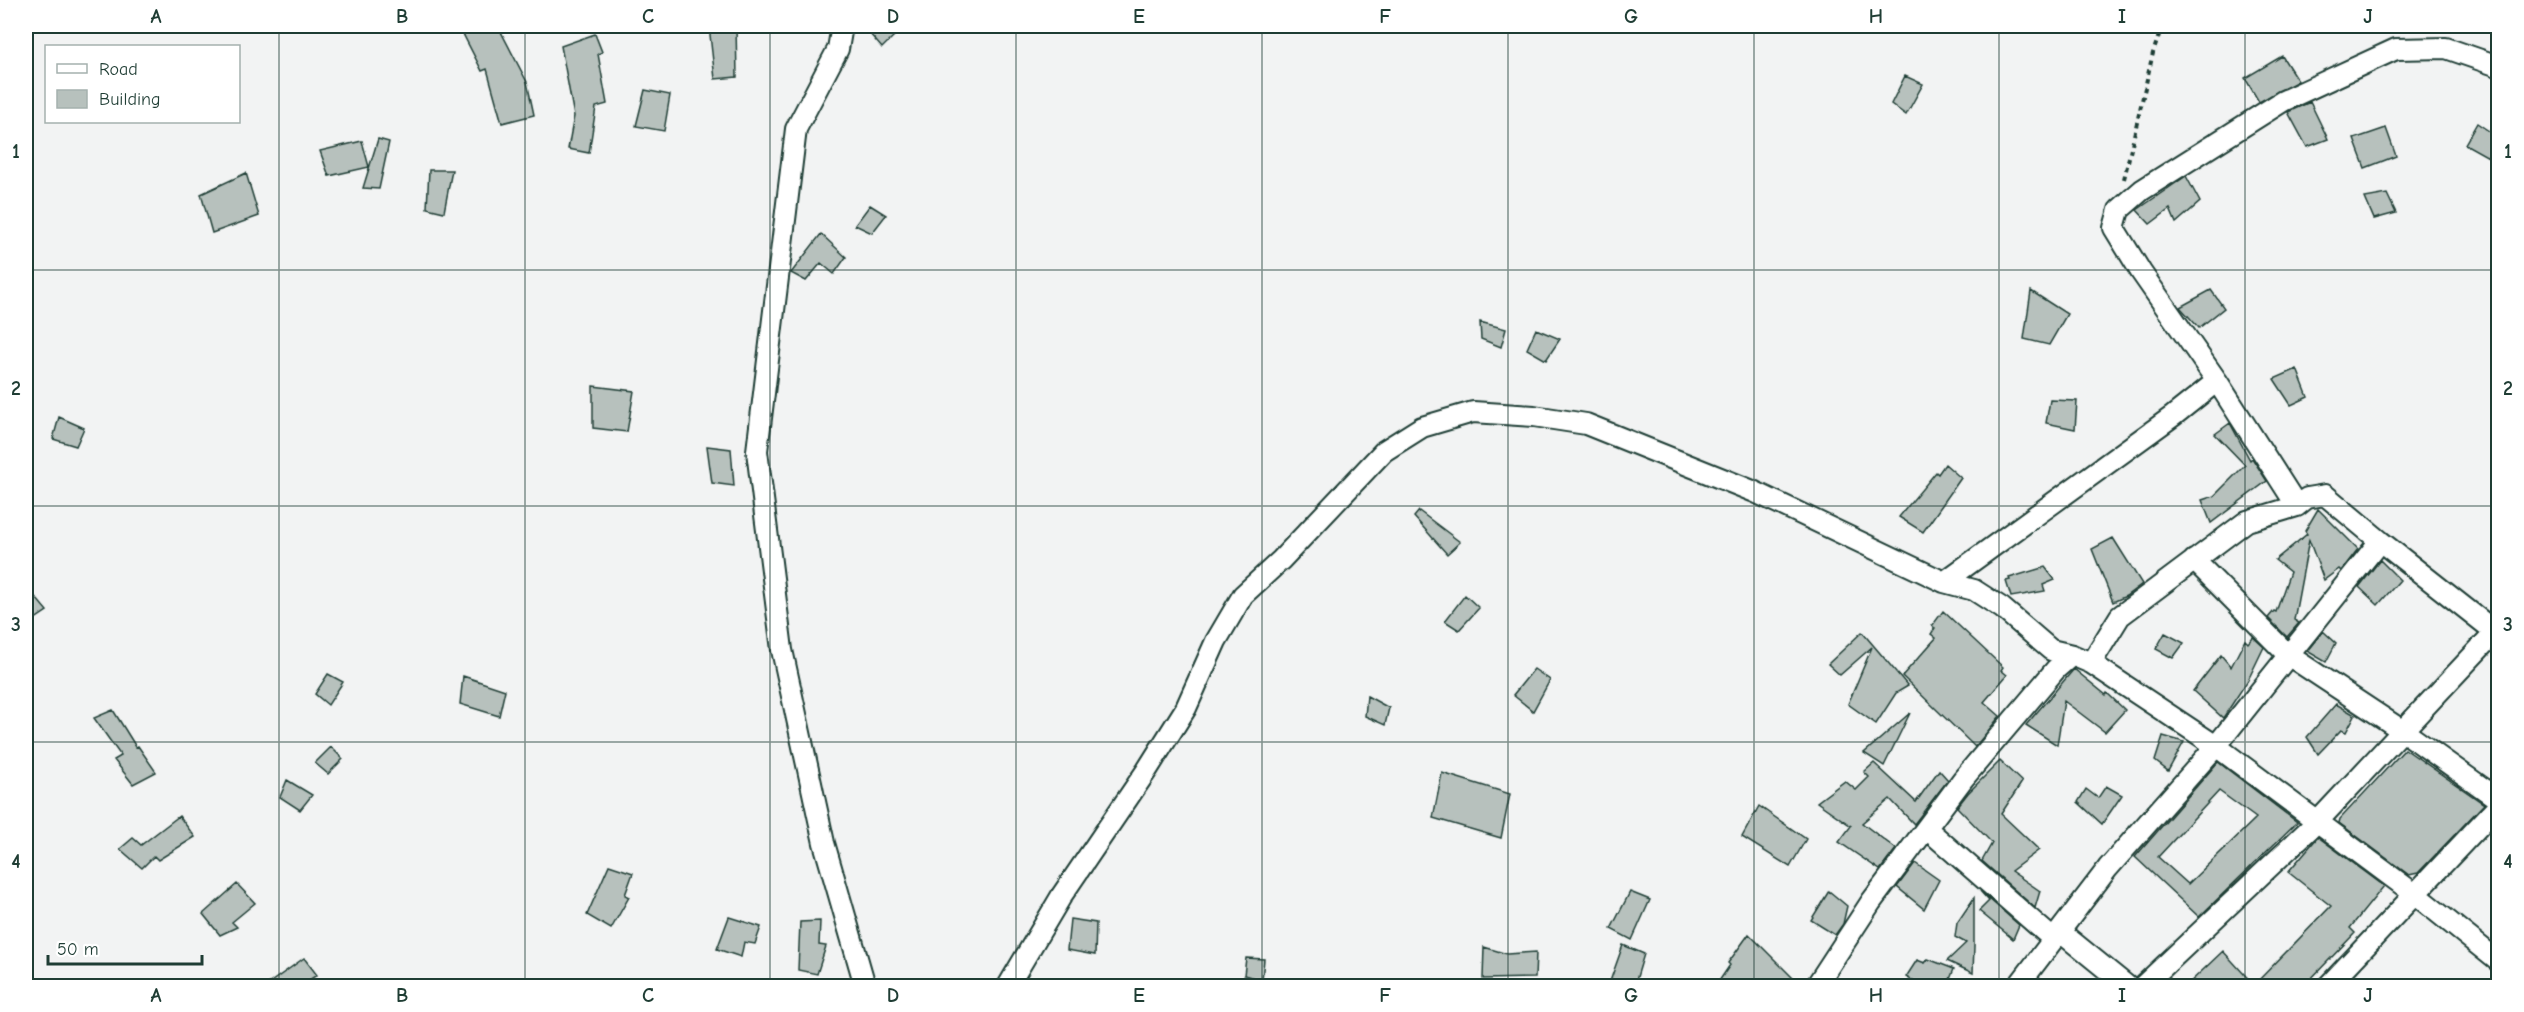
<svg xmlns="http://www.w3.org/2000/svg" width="2524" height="1012" font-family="'Comic Neue',sans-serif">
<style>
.building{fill:#b7c1bd;stroke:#1f3d34;stroke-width:1.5;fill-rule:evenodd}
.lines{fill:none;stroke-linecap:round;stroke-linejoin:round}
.minor-casing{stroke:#1f3d34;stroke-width:24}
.path{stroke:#1f3d34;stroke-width:4;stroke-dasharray:4.5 4.5;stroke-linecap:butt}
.minor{stroke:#fff;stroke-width:20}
.grid{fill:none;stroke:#1f3d34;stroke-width:1.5;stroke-opacity:0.55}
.neatline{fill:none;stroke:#1f3d34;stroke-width:2}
.grid-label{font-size:20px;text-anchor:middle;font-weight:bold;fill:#1f3d34}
</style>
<rect width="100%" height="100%" fill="#f2f3f3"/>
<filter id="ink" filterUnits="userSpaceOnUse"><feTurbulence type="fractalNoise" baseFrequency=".0167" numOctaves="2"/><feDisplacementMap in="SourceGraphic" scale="12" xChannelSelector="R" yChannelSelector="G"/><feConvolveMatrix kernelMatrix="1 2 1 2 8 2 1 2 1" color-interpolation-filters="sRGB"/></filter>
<g filter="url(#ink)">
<path class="building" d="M459,26H498L527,82L534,115L502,123L487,69L482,71Z
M709,26H736L737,77L715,79Z
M863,26H904L882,48Z
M595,34L602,52L598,54L607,104L596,107L589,153L568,149L574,116L561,46Z
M2282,56L2298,81L2259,102L2245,78Z
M1905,76L1923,84L1906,115L1891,104Z
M645,90L670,95L664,131L636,126Z
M2310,102L2328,139L2307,147L2288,112Z
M2477,123L2499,138V163L2465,144Z
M2386,128L2396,156L2365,168L2354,139Z
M378,139L389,142L379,189L363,188Z
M362,141L369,167L329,176L320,151Z
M429,170H452L444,212L427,208Z
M246,173L259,216L212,233L201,194Z
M2186,176L2200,202L2176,223L2170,209L2150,224L2137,210Z
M2387,194L2396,213L2374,219L2365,198Z
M870,205L886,215L872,233L855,225Z
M821,234L846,257L834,274L821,263L806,281L791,273Z
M2211,290L2224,308L2199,328L2180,307Z
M2031,291L2067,314L2049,345L2024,339Z
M1480,322L1506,329L1501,347L1481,339Z
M1536,329L1560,339L1546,360L1527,349Z
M2297,369L2308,397L2291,405L2274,379Z
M593,386L634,391L627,432L593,428Z
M2050,400L2077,401L2075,429L2046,423Z
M59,417L84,428L76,446L53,439Z
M2230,423L2250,460L2252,458L2267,481L2211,523L2202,500L2214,496L2245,465L2215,434Z
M707,446L731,449L734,486L712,483Z
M1945,464L1961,478L1923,532L1899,517L1936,472L1938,474Z
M2318,509L2358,549L2341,571L2339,569L2324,580L2309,540L2294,620L2299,623L2287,637L2268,618L2274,611L2276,612L2290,572L2275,560L2307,534L2305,531Z
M1419,511L1460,542L1447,554L1414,517Z
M2113,538L2142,584L2126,596L2113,602L2092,549Z
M2380,560L2400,580L2378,605L2359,587Z
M2045,567L2055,580L2043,585L2045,591L2011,597L2006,581L2010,580L2009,578Z
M26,586L47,611L26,625Z
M1465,595L1479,608L1459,630L1445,621Z
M1943,611L2003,667L2001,670L2007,675L1984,702L2000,716L1975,747L1902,676L1936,638L1931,634L1935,628L1932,626Z
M2323,631L2336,643L2326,662L2307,651Z
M1862,632L1908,686L1896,693L1876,724L1848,704L1872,647L1840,675L1828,664Z
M2165,633L2184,643L2173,658L2156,649Z
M2253,637L2264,647L2248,680L2223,718L2193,691L2221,655L2231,667L2245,640L2248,643Z
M1534,669L1550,680L1533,711L1513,695Z
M2074,669L2106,695L2107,693L2125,710L2105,732L2064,701L2057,745L2026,725Z
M328,674L343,682L328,705L315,694Z
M463,676L505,690L499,716L460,704Z
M1367,696L1389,708L1385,725L1365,716Z
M2336,704L2355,715L2346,732L2341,730L2318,754L2307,737Z
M113,710L136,747L138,746L156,772L133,784L114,760L121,756L94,718Z
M1910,713L1884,766L1864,753Z
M2163,736L2184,742L2168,771L2155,761Z
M331,747L343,759L328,774L315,763Z
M2405,749L2484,804L2418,873L2409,875L2339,823L2340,819Z
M2000,761L2022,782L2001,814L2039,850L2011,871L2040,891L2035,908L1982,861L1992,843L1957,807L1968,793Z
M2218,762L2297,822L2199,917L2135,857ZM2219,791L2256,818L2188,884L2158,857Z
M1874,763L1916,802L1939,770L1948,780L1914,824L1890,799L1862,823L1896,849L1880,870L1839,842L1851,826L1817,802L1845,781L1856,790L1869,777L1864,772Z
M1442,773L1510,794L1501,838L1433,818Z
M287,780L312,795L300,810L280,797Z
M2106,786L2122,795L2102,824L2078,802L2086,789L2098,798Z
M1759,806L1806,839L1790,867L1742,837Z
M179,816L195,837L158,860L154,856L142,868L120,849L133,838L141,845Z
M2318,837L2384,886L2350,928L2355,933L2303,987H2185L2223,951L2254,985L2331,906L2288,872Z
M1915,863L1939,880L1924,909L1897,887Z
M609,865L633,873L625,895L629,897L611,929L587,915Z
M237,884L255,903L232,922L237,927L220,935L203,914Z
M1829,891L1847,906L1843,924L1835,935L1811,920Z
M1980,891L2019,925L2013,939L1979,911L1989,901Z
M1630,892L1650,900L1632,940L1611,929Z
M1974,898V946L1973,973L1947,961L1966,943L1955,937L1957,923Z
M729,917L761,927L755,944L744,942L741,957L717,949Z
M1070,919L1096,923L1095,955L1067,950Z
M820,921L819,945L826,946L817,974L798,970L800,922Z
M1749,934L1802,987H1715L1730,965L1728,963Z
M1623,945L1644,954L1634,987H1608Z
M1484,947L1507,954L1536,952L1535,978L1483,979Z
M304,958L317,975L298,987H264Z
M1246,958L1264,959L1262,980L1244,975Z
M1928,959L1954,969L1947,987H1923L1906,977L1917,960L1925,963Z"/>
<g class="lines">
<g class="minor-casing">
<path id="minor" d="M842,26L838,49L796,129L757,451L782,650L824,843L864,982L863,986
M2297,506L2217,381L2141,272L2114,228L2119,210L2142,190L2283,101L2396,49L2446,48L2498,66
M2194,560L2288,655L2403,731L2498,799
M1944,582L2173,416L2217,381
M2091,663L2216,746L2416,895L2498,961
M1927,829L2053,939L2063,934L2127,986
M1008,986L1062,895L1147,770L1186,708L1216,641L1243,595L1281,560L1384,451L1422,427L1473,412L1534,416L1586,424L1755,492L1944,582L1974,590L2002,608L2051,650L2072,655
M1816,986L1871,902L1963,779L2056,669L2072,655L2091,663L2120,616L2247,521L2297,506L2307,498L2325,495L2380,541L2498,634
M2018,986L2108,868L2216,746L2380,541
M2143,986L2318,821L2495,632
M2328,986L2498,806"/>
</g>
<path class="path" d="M2124,179L2153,53L2162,26"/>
<use href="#minor" class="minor"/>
</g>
</g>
<path class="grid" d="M279,26V986M525,26V986M770,26V986M1016,26V986M1262,26V986M1508,26V986M1754,26V986M1999,26V986M2245,26V986M26,270H2498M26,506H2498M26,742H2498"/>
<rect width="2524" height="1012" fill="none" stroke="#fff" stroke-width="66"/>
<rect x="45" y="45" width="195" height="78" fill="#ffffff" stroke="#a5b1ae" stroke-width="1.5"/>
<rect x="57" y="64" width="30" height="9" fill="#ffffff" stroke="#a5b1ae" stroke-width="1.5"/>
<text x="99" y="75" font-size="18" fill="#1f3d34">Road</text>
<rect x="57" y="90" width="30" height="18" fill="#b7c1bd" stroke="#a5b1ae" stroke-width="1.5"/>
<text x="99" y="105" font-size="18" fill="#1f3d34">Building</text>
<path d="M48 955v9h154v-9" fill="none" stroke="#1f3d34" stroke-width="3"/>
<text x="57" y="955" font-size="18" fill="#1f3d34" stroke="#ffffff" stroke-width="4.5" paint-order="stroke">50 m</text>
<rect x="33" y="33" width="2458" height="946" class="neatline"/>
<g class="grid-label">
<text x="156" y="23">A</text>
<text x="402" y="23">B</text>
<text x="648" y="23">C</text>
<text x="893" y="23">D</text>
<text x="1139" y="23">E</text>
<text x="1385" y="23">F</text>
<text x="1631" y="23">G</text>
<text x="1876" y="23">H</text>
<text x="2122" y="23">I</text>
<text x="2368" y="23">J</text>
<text x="16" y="158">1</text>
<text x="2508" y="158">1</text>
<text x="16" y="395">2</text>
<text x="2508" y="395">2</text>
<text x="16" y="631">3</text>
<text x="2508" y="631">3</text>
<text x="16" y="868">4</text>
<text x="2508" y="868">4</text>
<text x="156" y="1002">A</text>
<text x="402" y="1002">B</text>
<text x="648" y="1002">C</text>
<text x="893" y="1002">D</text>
<text x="1139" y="1002">E</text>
<text x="1385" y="1002">F</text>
<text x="1631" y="1002">G</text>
<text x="1876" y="1002">H</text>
<text x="2122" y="1002">I</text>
<text x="2368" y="1002">J</text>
</g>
</svg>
